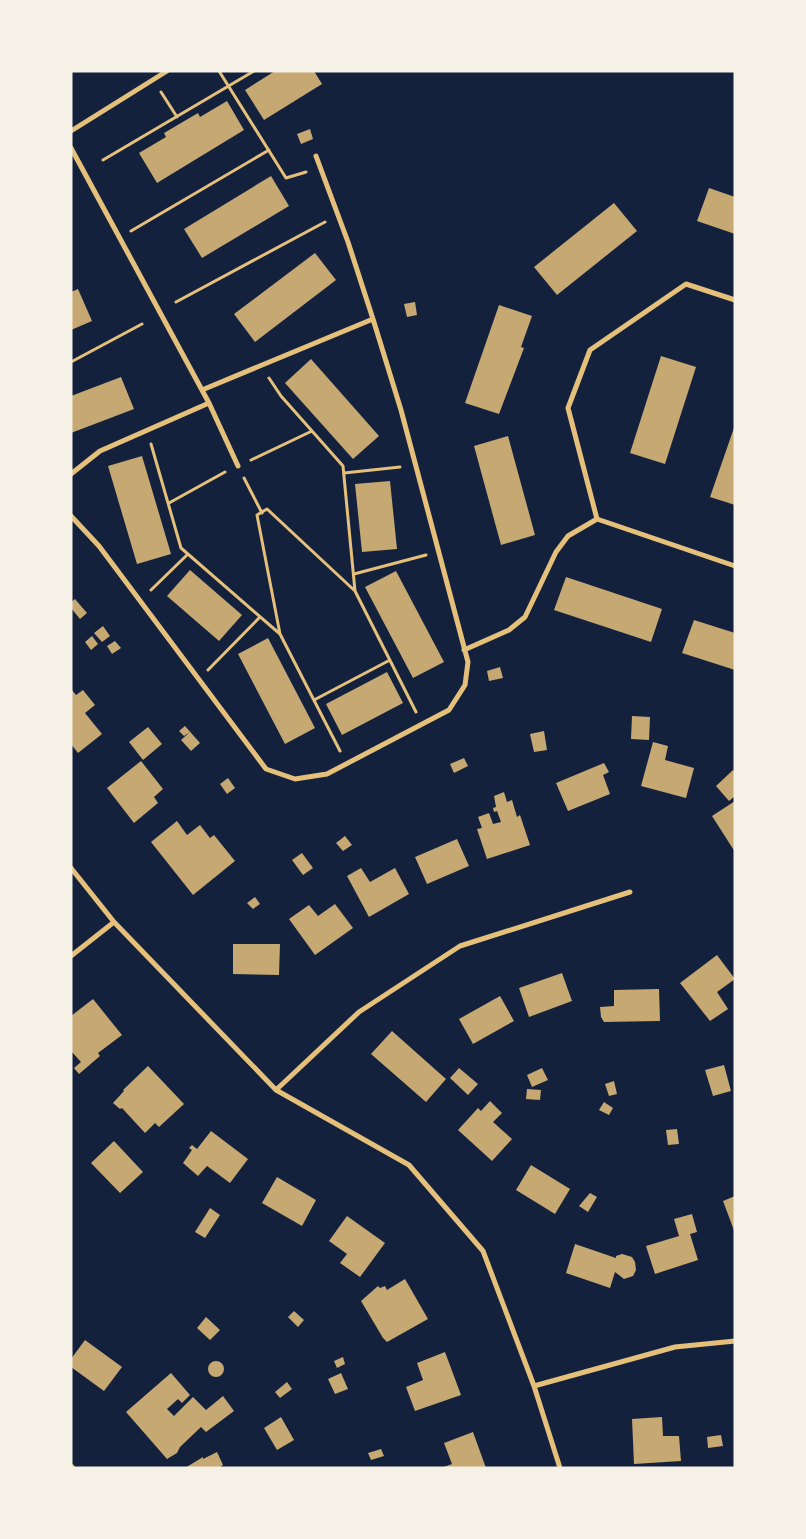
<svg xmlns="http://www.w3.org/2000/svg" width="806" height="1539" font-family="Poppins,sans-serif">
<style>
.building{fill:#c6a872}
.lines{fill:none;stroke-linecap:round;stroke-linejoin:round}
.path{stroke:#e5c07b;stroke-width:3}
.minor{stroke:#e5c07b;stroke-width:5}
</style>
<rect width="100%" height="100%" fill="#14213d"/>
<path class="building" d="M275,71H314L322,84L264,120L245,90Z
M227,101L244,130L157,183L139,153L166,137L164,133L198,113L200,117Z
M310,129L313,139L301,144L297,134Z
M271,176L289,206L202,258L184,229Z
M709,188L735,197V234L697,221Z
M614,203L637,231L557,295L534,267Z
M315,253L336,280L255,342L234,314Z
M78,289L92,321L71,330V292Z
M415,302L417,315L407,317L404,304Z
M499,305L532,316L521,347L524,348L499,414L465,403Z
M661,356L696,367L665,464L630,453Z
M311,359L379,436L353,459L285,383Z
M121,377L134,409L71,433V396Z
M735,425V505L710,497Z
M508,436L535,535L501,545L474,446Z
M142,456L171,554L137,564L108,466Z
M390,481L397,549L362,552L355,484Z
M190,570L242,615L219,641L167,596Z
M396,571L444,662L413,678L365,587Z
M566,577L662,609L651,642L554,610Z
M75,599L87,613L80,619L71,608V602Z
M694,620L735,633V670L682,653Z
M103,626L110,636L102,642L94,633Z
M92,636L98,644L91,650L85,642Z
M268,638L315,728L285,744L238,654Z
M115,641L121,648L112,654L107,646Z
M500,667L503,678L489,681L487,671Z
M387,672L403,703L342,735L326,704Z
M71,689L76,695L83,690L95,705L85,713L102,734L78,753L71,744Z
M632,716L650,717L649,740L631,739Z
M185,726L200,743L191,751L181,740L190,732L184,736L179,731Z
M148,727L162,744L143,760L129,742Z
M544,731L547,750L534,752L530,734Z
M653,742L668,746L665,760L694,768L686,798L641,786Z
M464,758L468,766L454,773L450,764Z
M141,761L163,789L154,797L158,803L134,823L107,788Z
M604,763L609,772L603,775L610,794L568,811L556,783Z
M733,770L735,773V796L729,801L716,786Z
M228,778L235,788L227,794L220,784Z
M504,792L507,802L512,800L517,817L520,815L530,845L487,859L477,829L482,828L478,817L489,813L493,824L501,822L497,811L494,812L493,808L496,807L494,796Z
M735,801V852L712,816Z
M177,821L187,835L200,825L210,838L214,835L235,861L193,895L151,842Z
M345,836L352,845L343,851L336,843Z
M457,839L469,866L427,884L415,857Z
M302,853L313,868L303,875L292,860Z
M361,868L370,882L395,868L409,894L369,917L347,876Z
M255,897L260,904L253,909L247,903Z
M335,904L353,928L315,955L289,919L309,905L318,916Z
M233,944H280L279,975L233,974Z
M717,955L735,979L717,992L728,1009L710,1021L680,983Z
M562,973L572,1001L529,1017L519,988Z
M659,989L660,1021L604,1022L601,1017L600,1007L614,1006V990Z
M500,996L514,1021L473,1044L459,1019Z
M93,999L122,1035L98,1053L100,1056L79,1074L74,1068L81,1062L71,1051V1016Z
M392,1031L446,1079L426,1102L371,1054Z
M724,1065L731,1091L713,1096L705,1070Z
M148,1066L184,1104L159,1127L155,1123L145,1133L122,1108L120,1109L113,1103L124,1091L123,1090Z
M459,1068L478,1084L468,1095L450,1078Z
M542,1068L548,1080L532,1087L527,1075Z
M614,1081L617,1094L609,1096L605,1084Z
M527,1089L541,1090L540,1100L526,1099Z
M490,1101L502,1113L493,1122L512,1139L492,1161L458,1130L478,1108L481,1111Z
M604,1102L613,1108L609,1115L599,1110Z
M677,1129L679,1144L668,1145L666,1130Z
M211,1131L248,1159L230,1183L207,1166L198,1176L183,1163L192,1150L189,1148L192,1145L197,1149Z
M114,1141L143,1172L120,1193L91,1163Z
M531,1165L570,1189L555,1214L516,1190Z
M277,1177L316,1200L302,1226L262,1203Z
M590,1193L597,1197L588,1212L579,1206Z
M735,1196V1233L723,1201Z
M210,1208L220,1215L205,1238L195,1232Z
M692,1214L697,1232L690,1234L698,1260L655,1274L646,1246L679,1236L674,1219Z
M347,1216L385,1243L360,1277L340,1263L347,1254L329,1241Z
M575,1244L616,1258V1256L622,1254L632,1257L635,1262L636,1270L633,1276L624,1279L615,1272L610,1288L566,1273Z
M405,1279L428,1319L387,1342L383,1338L361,1301L378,1286L380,1288L385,1286L387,1290Z
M294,1311L304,1320L298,1327L288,1317Z
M206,1317L220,1330L210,1340L197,1328Z
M85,1340L122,1367L104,1391L71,1367V1359Z
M445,1352L461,1395L415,1411L406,1387L423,1380L417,1363Z
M343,1357L345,1364L337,1368L334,1361Z
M208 1369a8 8 0 1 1 16 0a8 8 0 1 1-16 0Z
M171,1373L190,1395L182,1403L178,1399L167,1409L174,1416L193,1397L206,1410L223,1396L234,1411L206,1432L201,1427L180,1447L177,1453L167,1459L126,1412Z
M341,1373L348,1389L335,1394L328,1379Z
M287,1382L292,1389L280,1398L275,1392Z
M281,1417L294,1440L277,1450L264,1428Z
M662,1417L663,1436H679L681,1461L634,1464L632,1419Z
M473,1432L486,1468H441L452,1464L444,1443Z
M721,1435L723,1446L708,1448L707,1437Z
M381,1449L384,1456L371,1460L368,1453Z
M217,1452L223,1465L219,1468H185L203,1457V1459Z"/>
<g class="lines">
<path class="path" d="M219,71L286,178L306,172
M161,92L177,117
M103,160L254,71
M131,231L269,150
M176,302L325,222
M71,362L142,324
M269,378L281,396L343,466L355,591L416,712
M151,444L181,548L280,634
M251,460L312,431
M344,473L400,467
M244,478L262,513
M169,503L225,472
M354,574L426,555
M151,590L188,554
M208,670L260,617
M314,700L390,660
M340,751L280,634L257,515L267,509L355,591"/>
<path class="minor" d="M71,131L167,71
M71,148L209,403L238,466
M316,156L348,242L373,319
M735,300L686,284L590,350L568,408L597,519L735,566
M71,474L100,451L209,403
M71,516L99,546L266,769L295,779L327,774L449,710L465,685L468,662L401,410L373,319L202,390
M464,650L509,630L525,617L556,552L568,536L597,519
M71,868L114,922L276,1090L409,1165L483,1251L534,1386L560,1468
M71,956L114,922
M276,1090L359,1012L460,946L630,892
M534,1386L675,1347L735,1341
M71,1466L73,1468"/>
</g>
<rect width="806" height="1539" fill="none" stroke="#f6f1e7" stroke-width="145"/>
</svg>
